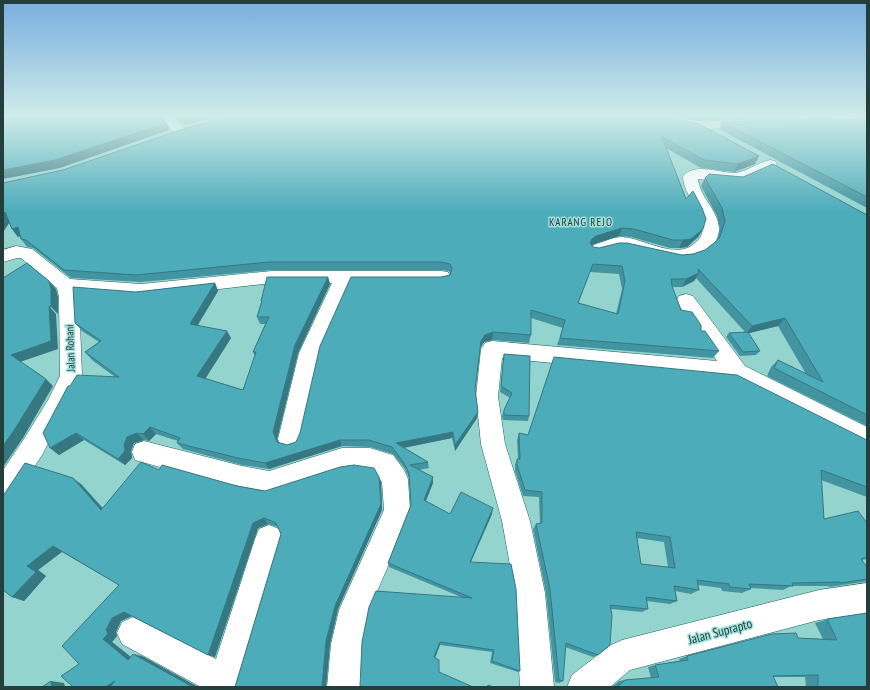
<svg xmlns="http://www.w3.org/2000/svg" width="870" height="690" font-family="'PT Sans Narrow',sans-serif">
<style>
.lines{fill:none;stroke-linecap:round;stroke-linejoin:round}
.minor-casing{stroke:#246560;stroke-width:1}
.minor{fill:#fff;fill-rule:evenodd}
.wall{fill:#4294a0;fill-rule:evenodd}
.shaded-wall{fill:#367882}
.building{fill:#4dacba;stroke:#367882;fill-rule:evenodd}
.labels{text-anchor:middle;stroke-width:3;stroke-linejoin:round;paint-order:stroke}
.far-quarter-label{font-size:11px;letter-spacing:1px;fill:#243e3c;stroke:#a0e1da}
.street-label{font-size:11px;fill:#243e3c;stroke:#a0e1da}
.near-street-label{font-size:13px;fill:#243e3c;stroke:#a0e1da}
</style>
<rect width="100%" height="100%" fill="#94d4ce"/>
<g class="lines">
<g class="minor-casing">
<path id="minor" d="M159,115H172L188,132L186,135H176Z
M635,115H660L696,121L748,120L753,121L755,124L753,127L748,128L696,129L641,119L636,118Z
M843,115H856L867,123V134L862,133Z
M770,160L775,161L777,164L775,167L743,181L738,183L698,179C700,198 719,211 719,229C719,238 714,245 709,250C684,274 652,252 624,249C612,247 604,257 592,254L589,250C592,245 596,244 602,242C608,240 615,237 622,237C644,238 676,261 695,243C700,239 703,234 703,227C702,210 684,196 683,177C693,162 720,173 734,173C744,173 759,162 770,160Z
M16,246L32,249L70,279L141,284L272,271H441L448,272L450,277L448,282L441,283H351L321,353L302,439L299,447L290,450L281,447L278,439L299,353L332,283H272L141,298L77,293L79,297L82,376L64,414L42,455L12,501L3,505V470L24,439L48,400L60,376L59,297L57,288L21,258H17L3,262V250Z
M686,294L693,296L745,366L867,427V450L734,381L502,358L498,396L505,444L530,521L545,593L554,687H520L515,593L502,521L481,444L476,396L481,349L485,343L492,341L717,361L676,301L679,296Z
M144,441L242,466L269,471L342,448H370L393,455L404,470L408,479L410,510L396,548L369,610L363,644L361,687H327L331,644L339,610L384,510L382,482L376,473L356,470L342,472L269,495L242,490L135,460L132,452L135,444Z
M269,525L279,529L283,539L240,687H201L122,644L117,633L122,622L133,617L216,659L255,539L259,529Z
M867,583V613L819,620L630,670L610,687H567L572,675L611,645L622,640L819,590Z"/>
</g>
<use href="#minor" class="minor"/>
</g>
<path class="wall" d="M174,115H224L184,125Z
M651,115L755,164L734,172L701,168L666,148L686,199L703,229L698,237L687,247L679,248H670L631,237L619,236L594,244L592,245L593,247L599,248L682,255L693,254L705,250L714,243L717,240L720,229L717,216L701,186L705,178L867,215V426L767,376L771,367L778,360L806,374L778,326L748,333L760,351L756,355L740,356L726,337L729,333L745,332L696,278L694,281L682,287H672L681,310L719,351L713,358L557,345L563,328L531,318V335L529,343L492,340L484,342L480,348L475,389L478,412L477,418L455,451L452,438L404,448L428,462L429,468L419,470L433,483L426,501L450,514H492L471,562L520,671L518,672L490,663L492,652L440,645L435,658L359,687L461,597L389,567L388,563L411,505L409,478L405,469L393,454L370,447L342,446L269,469L242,465L183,449L177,443L178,441L156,434L149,441L144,440L134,443L131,451L132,458L125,465L84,440L59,455L50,448L70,386L115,377L92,360L85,352L99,342L82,331L75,323L136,292L215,283L218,291L198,325L231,338L205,379L243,390L255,356L253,352L265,324H260L257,317L261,303V301L328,277L330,284L298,353L277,439L278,442L287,445L296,442L441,277L450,275V273L449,271L441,270H272L141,282L71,278L33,248L27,247L21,239L20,236L18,237L12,229L9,223L3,232V183ZM590,272L619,274L622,289L616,314L578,303Z
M663,115H867V116H846L698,120Z
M867,120V208L719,129L722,122Z
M504,354L529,416L528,421L503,420L502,416L504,410L510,398L500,392Z
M519,433L528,435L867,440V497L821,480L824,519L867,523V559L862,560L867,567V581L863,582L829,587L828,586H791L783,590L751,588V589L742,593L722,591L721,588L698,585L699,590L691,594L675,591L677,601L670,604L647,601L648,609L642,612L611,609L598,655L593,657L565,647L563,681L559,683L555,682L546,593L533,529L536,524H540L539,497L523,496L515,471V465L517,459H518L517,440ZM637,538L664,542L668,567L641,564Z
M159,470L265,491L381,482L382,510L338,609L330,644L326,687H235L281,534L278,527L268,524L258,528L215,657L208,655L131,616L121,621L116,632L117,636L112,642L131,657L142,656L198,687L79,664L119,585L62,552L38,570L46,576L24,601L12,597L81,484L103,508Z
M832,618L867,687H806L805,677H773L612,687L619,681L625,680L651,678L648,667L655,665L680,661L679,659L687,656L798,638L823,639L815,623Z"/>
<path class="shaded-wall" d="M194,115H224L184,125L181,118Z
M166,123L169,130L60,168L3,179V170Z
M759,156L755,164L734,172L738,164Z
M5,212L11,220L3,232V215Z
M18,227L24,235L18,237L12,229Z
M622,228L619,236L594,244L589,247L592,239L596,236Z
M703,229L698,237L687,247L679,248L683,240Z
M699,273L694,281L682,287L686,279Z
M328,277L330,284L298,353L277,439L281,448L277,442L273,432L295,345Z
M49,281L56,289L58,297V314L51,307Z
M215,283L218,291L194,331L190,324Z
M49,306L56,314L58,349L20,362L11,355Z
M785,318L778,326L746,334L752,326Z
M227,331L231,338L202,384L197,376Z
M493,332L492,340L484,342L480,348L481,341L485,335Z
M46,379L53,386L23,438L3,467V446Z
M478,412L477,418L455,451V445Z
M150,427L156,434L149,441L143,434Z
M453,432L452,438L397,449L396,443Z
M76,433L84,440L59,455L50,448Z
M137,433L144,440L134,443L131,451L132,458L125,465L118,459L127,437Z
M340,440L342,446L269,469L265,463Z
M379,477L381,482L382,510L338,609L330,644L326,687H323L322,686L326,641L335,606Z
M433,477V483L424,505V500Z
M73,478L81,484L109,516L101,510Z
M493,508L492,514L469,566L470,562Z
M264,518L268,524L258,528L215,657L208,655L253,523Z
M53,546L63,551L38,570L46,576L24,601L12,597L27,566Z
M124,612L132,616L121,621L116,632L117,636L112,642L137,662L128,660L103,639L106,630L112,618Z
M440,642V645L434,660V657Z
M133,654L142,656L198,687H193Z
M51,681L64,683L65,687H52Z
M115,681L117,687H105Z"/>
<path class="building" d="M3,115H159L166,123L55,160L3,170Z
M178,115H194L181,118Z
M236,115H651L697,123L759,156L738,164L704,160L662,137L686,199L693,191L702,208L706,219L703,229L691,239L683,240H673L634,229L622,228L596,236L592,239L590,243L593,247L599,248L619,243H627L682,255L693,254L705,250L714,243L720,237L725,221L722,208L705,178L709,174L743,177L773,164L867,215V415L774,368L778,360L823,382L785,318L752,326L698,269L699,273L686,279H671L672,286L681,310L692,312L701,325V331H705L719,351L560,338L565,320L531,310V335L493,332L485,335L481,341L475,389L478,412L455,445L453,432L396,443L428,462L410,465L433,477L424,500L450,514L461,492L493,508L470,562L511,564L516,589L520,671L492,661L494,650L440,642L434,657L439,660V672L473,687H359L360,686L362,642L369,607L376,591L472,598L388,563L411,505L409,473L404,463L392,447L369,440H340L265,463L238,458L177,443L180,438L150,427L143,434L137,433L127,437L124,445L125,451L118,459L76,433L50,448L43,433L68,386H70L77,375L119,377L85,352L101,341L75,323L73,287L136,292L215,283L190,324L227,331L197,376L243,390L256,352H253L269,317H257L262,301H261L267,277H328L295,345L273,432L277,442L287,445L296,442L300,433L320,346L351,277H441L450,275L452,269L450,264L441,262H269L136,275L64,270L26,240L21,239L18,227L12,229L5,212L3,215V183L63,170L183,129ZM593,264L622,266L625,281L618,314L578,303Z
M820,119L867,120V197L722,122Z
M27,263L49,281L51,289V307L49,306L51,341L11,355L46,379L13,432L3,446V278Z
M748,332L760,351L743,352L729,333Z
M504,354L530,356L529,416L504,415V410L512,393L501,386Z
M554,357L737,375L867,440V487L821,470L824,519L858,511L867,523V557L861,559L867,567V579L840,583L839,582L792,583L793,586L749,584L751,589L730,587L729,584L697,580L699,590L674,586L677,601L646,597L648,609L610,605L612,615L610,645L598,655L566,643L563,681L559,680L550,589L536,524L542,523V492L525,490L517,465V459H520L519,433L528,435ZM636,532L670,537L675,568L641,564Z
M141,462L159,470L162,465L237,486L265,491L340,467L354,465L374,468L379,477L381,504L335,606L326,641L322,686L323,687H220H235L281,534L276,523L264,518L253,523L208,655L124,612L112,618L106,630L108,634L103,639L128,660L133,654L193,687H110L115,681L105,687H73L61,676L79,664L62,646L119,585L53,546L27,566L36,572L12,597L3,590V496L25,463L73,478L101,510Z
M867,613V687H818V675L773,676L778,687H610H617L625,680L659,677L655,665L688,660L687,656L772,634L796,633L798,638L837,640L827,619Z
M51,681L52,687H42Z
M488,685L493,687H487Z"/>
<linearGradient id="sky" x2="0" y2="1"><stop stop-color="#77ade0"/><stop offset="0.55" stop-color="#cfece9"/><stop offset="1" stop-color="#cfece9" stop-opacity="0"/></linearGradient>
<rect width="870" height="211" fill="url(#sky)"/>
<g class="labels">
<g class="far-quarter-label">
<text x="581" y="226">KARANG REJO</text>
</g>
<g class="street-label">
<text transform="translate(70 348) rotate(-92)" y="4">Jalan Rohani</text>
</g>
<g class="near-street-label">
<text transform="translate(720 631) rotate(-15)" y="5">Jalan Suprapto</text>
</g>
</g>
<rect width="870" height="690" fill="none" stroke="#243e3c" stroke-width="8"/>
</svg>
